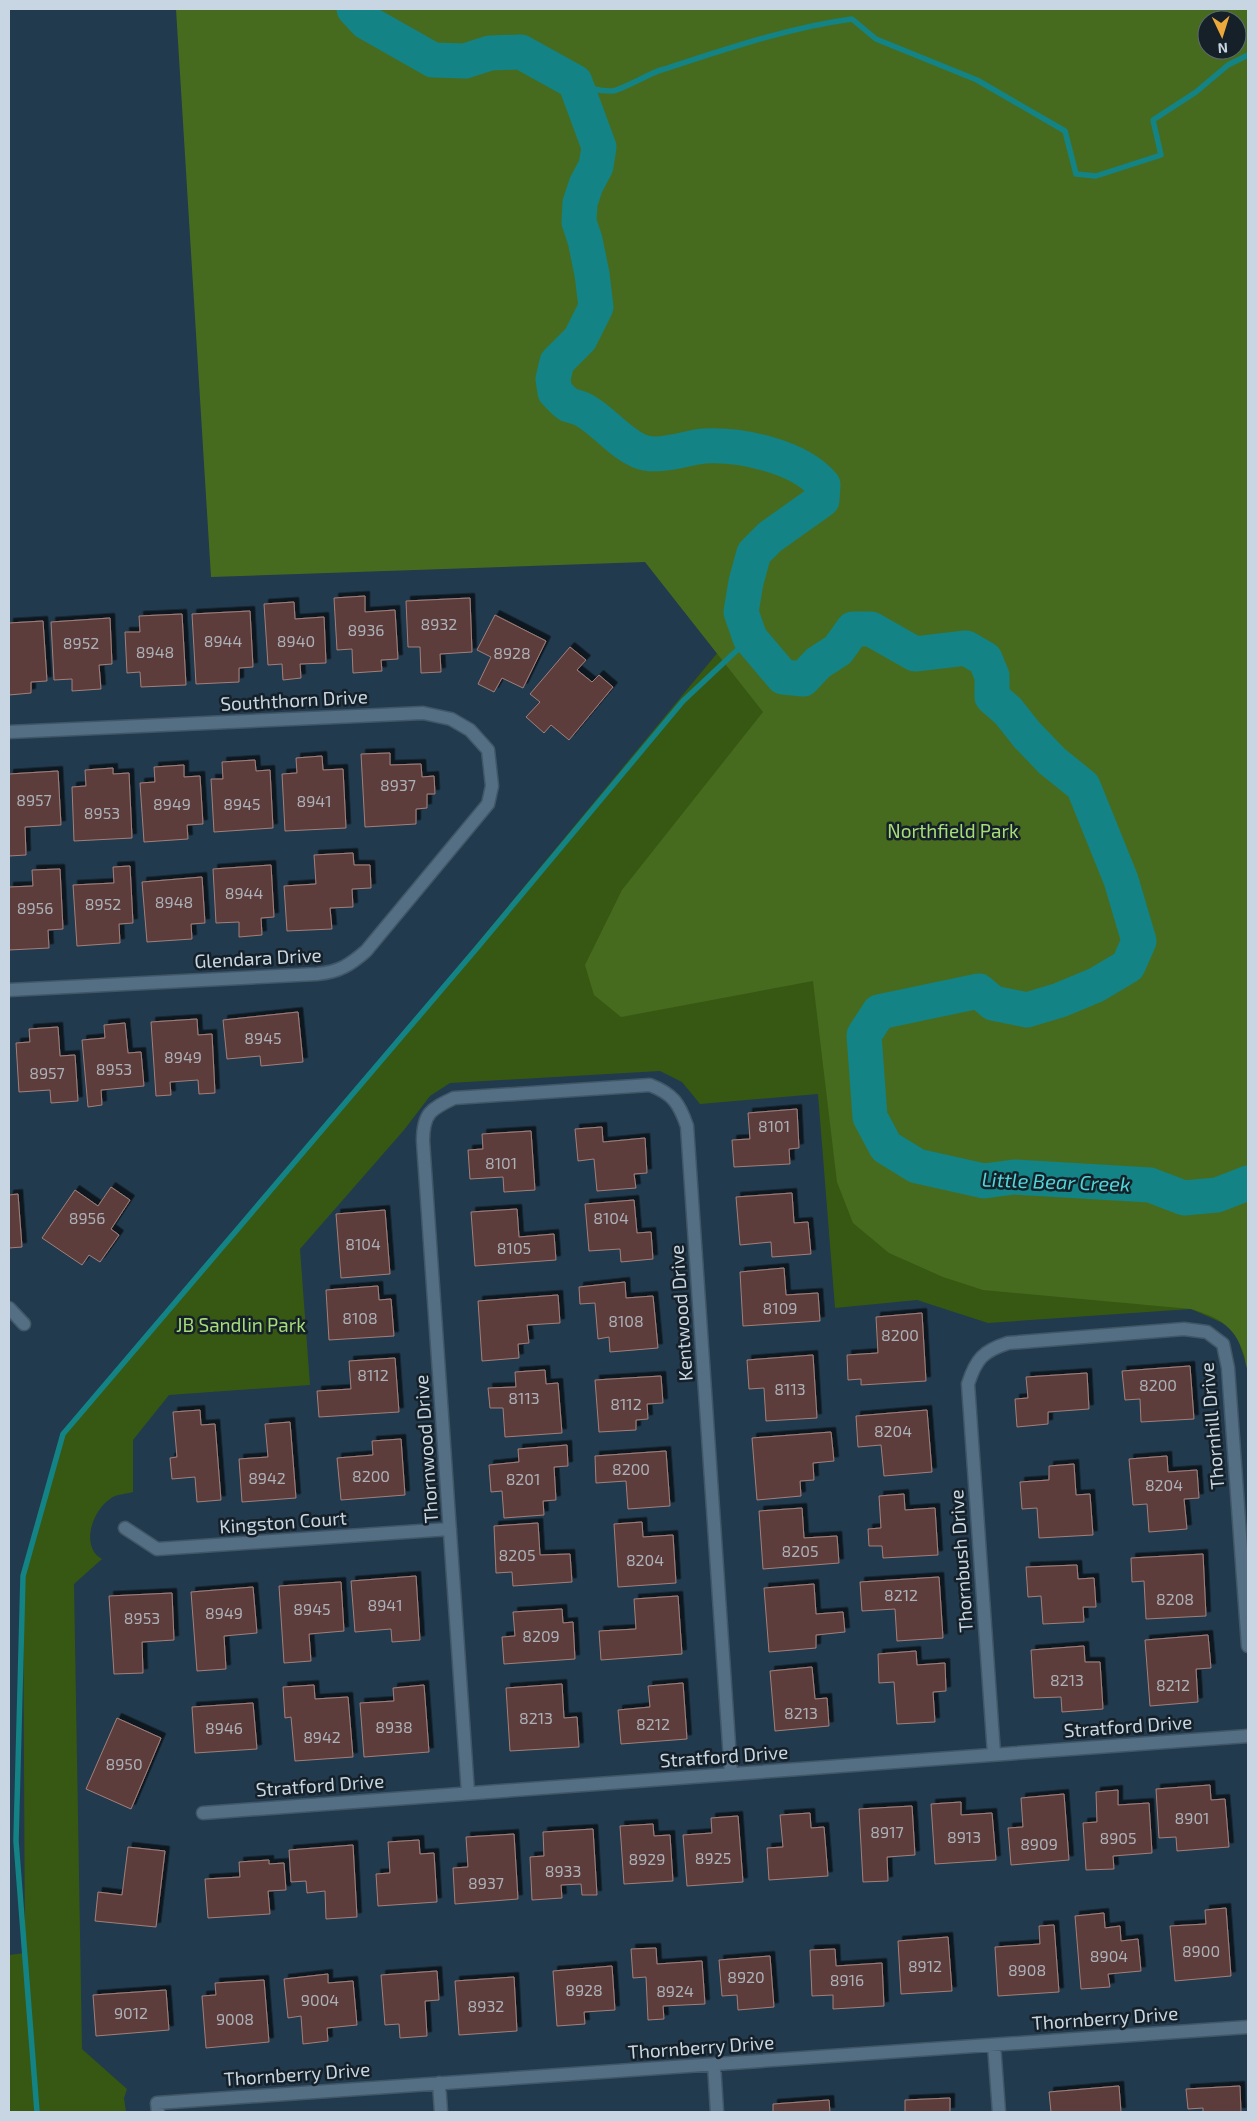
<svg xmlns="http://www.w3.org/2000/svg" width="1257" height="2121" font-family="'Exo 2',sans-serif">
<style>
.green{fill:#375812}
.forest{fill:#476b1e;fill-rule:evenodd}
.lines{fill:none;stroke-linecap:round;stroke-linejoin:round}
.stream{stroke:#138385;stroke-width:5.5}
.river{stroke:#138385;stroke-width:35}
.building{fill:#5d3e3b;stroke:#a27f7b;filter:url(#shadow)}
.minor-casing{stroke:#415767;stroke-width:15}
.minor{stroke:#546e83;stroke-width:12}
.labels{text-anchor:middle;stroke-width:5;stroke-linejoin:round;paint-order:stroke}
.number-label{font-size:16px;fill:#acb0b8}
.street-label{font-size:19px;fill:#c7d6e2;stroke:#152029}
.park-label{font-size:19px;fill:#a7dd77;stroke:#152029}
.water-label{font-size:20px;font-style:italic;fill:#50d6d9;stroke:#152029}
</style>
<defs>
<filter id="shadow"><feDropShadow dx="4.5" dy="-4.5" stdDeviation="0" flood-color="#0009"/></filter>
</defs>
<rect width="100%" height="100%" fill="#213a4d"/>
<path class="green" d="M1248,514V1370L1238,1339L1227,1325L1191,1309L988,1323L917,1300L835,1308L818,1094L700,1104L682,1082L660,1071L450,1083L430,1096L404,1130L300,1249L310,1385L169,1395L133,1440V1492C126,1494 116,1494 110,1499C92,1511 80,1547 102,1559L74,1584L82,2049L127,2089L124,2098L126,2112H9V1955L25,1953L23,1576L63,1434L352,1095L814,536Z"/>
<path class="forest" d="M176,9H1248V1370C1245,1366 1246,1358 1243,1352C1234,1325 1217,1317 1191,1309L983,1290L943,1277L889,1253L853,1223L837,1182L813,981L621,1017L594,995L585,965L622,890L763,712L645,562L211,577ZM1207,20H1237V50H1207Z"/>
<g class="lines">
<path class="stream" d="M575,82C586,88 599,91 612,91C622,90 648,74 661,70C724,50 786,28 852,19L876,39L977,80L1065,131L1076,174L1096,176L1161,155L1153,120L1196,92L1228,65L1248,55
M37,2112L16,1841L23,1576L63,1434L477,948L683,701L750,638"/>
<path class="river" d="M354,9L366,22L433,60L465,61L490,53L521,52L575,82L599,147L596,166L586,185L580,203L579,222L585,240L592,274L596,307L580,339L557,362L553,379L555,392C559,396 564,402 569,405C575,407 582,408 587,412C605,423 619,442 639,451C658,459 684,448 704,446C740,444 799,456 823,485L822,500L770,537L754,553L746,582L741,612L750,638L783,677L803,679L818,663L838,650L853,629H871L915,654L966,648L985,659L992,676V697L1008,711L1027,735L1052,761L1083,786L1121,880L1139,941L1128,966L1096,985L1060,1000L1027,1010L993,1003L979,991L879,1012L864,1035L870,1117L886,1147L917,1166L984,1181L1014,1177L1150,1185L1184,1198L1217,1195L1248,1183"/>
</g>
<path class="building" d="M365,596V612L395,610L398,659L381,660L382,671L353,673L352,649L337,650L334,598Z
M470,598L472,652L440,654L441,672L421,673L420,647H408L406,601Z
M294,602L295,619L324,617L326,663L300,664L301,678L283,680L282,664L268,665L264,604Z
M250,611L253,667L239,668V682L196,684L192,614Z
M182,614L186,685L141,687L140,672L127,673L125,632H140L139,616Z
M495,615L546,641L523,688L502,678L494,692L478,684L491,657L477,650Z
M110,618L112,664L99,665L101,689L72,691V679L54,680L51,622Z
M43,621L47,681L31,682V693L9,695V623Z
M570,647L586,660L577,670L592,682L599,675L613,687L569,740L551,725L544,733L526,717L540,702L530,694Z
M390,753V765L421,764L422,777L434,776L435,794H427V808L416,809V824L365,827L361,754Z
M322,756L323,770L343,769L346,828L285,831L282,774L297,773L296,758Z
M255,760L256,771L270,770L273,828L214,832L211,779H223L222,762Z
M184,765V777L200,776L203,824L187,825L188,839L144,842L140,783L155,782L154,767Z
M113,768V774L129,773L132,838L74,841L72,787L86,786L85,770Z
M58,771L61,825L25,827L26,855L9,856V774Z
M353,853L354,865H370L371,888L352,889L353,907L330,908L332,929L287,931L284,886L316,884L314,855Z
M271,865L274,917L261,918L262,935L239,937V922L216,923L213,869Z
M130,866L133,923L119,924L120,943L77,946L73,885L114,883L113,867Z
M60,869L63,929L48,930L49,948L9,950V887L33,886L32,870Z
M202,877L205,923L191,924L192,939L147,942L142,882Z
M298,1012L303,1062L261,1066L260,1056L227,1059L223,1020Z
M197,1019L198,1035L212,1034L215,1093L199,1094L198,1080L170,1082L171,1095L156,1096L151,1022Z
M125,1023L128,1053L141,1052L144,1086L101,1090L102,1105L88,1107L82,1040L105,1038L104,1025Z
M58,1027L60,1056L75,1055L78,1101L51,1103L50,1090L19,1092L16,1043L30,1042L29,1029Z
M797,1109L799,1148L789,1149L790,1164L734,1167L732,1140L750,1139L748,1113Z
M602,1127L603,1142L645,1138L647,1173L634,1174L636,1188L597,1191L594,1159L578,1161L575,1129Z
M531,1131L535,1190L504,1192L503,1177L470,1179L468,1150L483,1149L482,1134Z
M111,1187L130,1200L111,1229L119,1235L100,1262L89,1255L82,1265L42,1238L75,1190L98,1206Z
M792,1193L794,1223L808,1222L811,1254L772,1257L771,1242L740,1245L736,1197Z
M18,1194L22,1247L9,1248V1195Z
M634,1200L637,1233L651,1232L653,1259L621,1262L620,1249L589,1251L585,1204Z
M517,1209L519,1237L554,1234L556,1260L475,1266L471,1212Z
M385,1210L390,1274L341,1278L336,1214Z
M784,1268L786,1295L818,1293L820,1321L743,1326L740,1272Z
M625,1282L626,1298L653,1296L658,1348L610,1352L609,1337L598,1339L595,1303L580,1304L579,1287Z
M378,1286L379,1300L391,1299L394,1336L329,1340L326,1290Z
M558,1295L560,1323L527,1325L529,1343L518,1344L519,1358L482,1361L478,1301Z
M922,1313L926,1381L861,1385V1379L848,1380L847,1355L878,1353L876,1317Z
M813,1355L817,1418L766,1421L764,1388L749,1389L747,1360Z
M395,1358L399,1412L319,1417L317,1391L351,1389L349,1361Z
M1190,1366L1194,1419L1141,1422L1140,1399L1125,1400L1122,1371Z
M545,1370L546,1384L558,1383L562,1433L505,1437L503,1408H490L488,1388L516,1387L515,1372Z
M1087,1373L1089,1409L1048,1412V1424L1017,1427L1015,1399L1028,1398L1026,1377Z
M661,1376L663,1403L647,1404L648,1419L636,1420V1430L599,1432L595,1380Z
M200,1410L201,1425L215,1424L221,1500L197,1502L195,1477L172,1479L170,1458L177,1457L173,1412Z
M927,1410L932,1472L884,1476L881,1445L858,1447L856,1416Z
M290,1422L296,1498L242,1502L239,1459L268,1457L265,1424Z
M831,1432L834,1461L813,1463L814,1480L800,1481L801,1496L757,1500L752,1438Z
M401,1439L405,1495L341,1500L337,1458L373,1455L372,1441Z
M567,1445L568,1466L554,1467L556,1500L543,1501L544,1515L504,1518L502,1491L491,1492L489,1465L519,1462L518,1449Z
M666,1451L670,1506L628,1509L626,1481L596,1483L595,1456Z
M1167,1456L1168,1472L1197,1470L1199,1498L1184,1499L1187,1529L1149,1532L1147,1504L1133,1505L1129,1459Z
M1074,1464L1076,1495L1090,1494L1093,1535L1039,1538L1037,1508L1022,1509L1020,1482L1049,1480V1466Z
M904,1494L905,1510L935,1508L938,1555L883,1558L882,1546H869L868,1529L881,1528L879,1496Z
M802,1508L804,1538L837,1536L839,1563L763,1569L759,1511Z
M642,1522L643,1537L673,1535L676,1583L618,1587L614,1524Z
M538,1523L540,1555L570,1554L572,1582L513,1586L512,1572L496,1573L494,1526Z
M1203,1554L1206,1616L1146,1619L1144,1581L1132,1582L1131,1558Z
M1077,1565L1078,1579L1094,1578L1096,1607H1083L1084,1622L1043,1624L1041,1596L1028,1597L1026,1567Z
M416,1576L420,1640L392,1642L391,1629L355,1632L351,1581Z
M939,1577L943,1638L897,1641L895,1609L862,1611L860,1582Z
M341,1582L344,1631L309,1634L311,1661L284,1663L279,1586Z
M814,1584L816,1614L843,1612L845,1632L816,1635V1648L769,1652L764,1588Z
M253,1587L257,1633L224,1636L226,1669L197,1671L191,1592Z
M172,1593L174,1640L142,1642L143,1673L114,1674L109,1596Z
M678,1596L682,1654L601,1660L599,1631L636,1629L634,1599Z
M562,1609L563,1623L573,1622L575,1659L504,1664L502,1637L515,1636L513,1612Z
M1208,1635L1211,1668L1196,1669L1198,1702L1150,1706L1145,1640Z
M1084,1646L1085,1662H1100L1103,1709L1062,1712L1061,1697L1034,1698L1031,1650Z
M916,1651L917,1665L945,1663L946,1691L933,1692L935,1722L897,1724L894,1682L879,1683L878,1654Z
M812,1667L815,1699L827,1698L829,1726L775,1731L770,1671Z
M683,1683L687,1739L621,1744L618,1710L650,1707L648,1686Z
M562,1684L564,1718L577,1717L579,1747L510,1751L506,1688Z
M314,1685L315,1699L348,1697L353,1757L295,1761L291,1717L285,1718L283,1687Z
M424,1685L429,1752L364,1757L360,1703L394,1701L393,1688Z
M253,1703L257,1749L195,1753L192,1707Z
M117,1718L161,1738L131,1809L86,1789Z
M1210,1785L1211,1800L1225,1799L1229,1847L1177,1851L1176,1837L1159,1838L1156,1789Z
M1118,1790V1805L1149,1803L1152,1853L1113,1856L1114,1869L1086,1870L1083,1823L1097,1822L1096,1792Z
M1064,1794L1069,1860L1011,1865L1008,1828L1023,1827L1021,1798Z
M961,1802V1815L992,1813L996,1860L935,1864L931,1804Z
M912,1806L915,1855L887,1857L888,1881L863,1882L859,1809Z
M810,1813L811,1828L824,1827L828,1876L769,1880L767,1848L783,1847L780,1815Z
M738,1816L743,1882L687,1886L683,1835L712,1833L711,1818Z
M653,1824L654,1836L670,1835L673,1881L624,1884L620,1826Z
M593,1829L597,1895H582L581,1884L561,1885L562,1898L532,1900L530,1857L544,1856L543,1832Z
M514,1834L518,1899L455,1904L453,1868L468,1867L466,1837Z
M419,1840L420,1854L434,1853L437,1902L378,1906L376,1874L390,1873L388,1842Z
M353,1845L357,1917L326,1919L325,1891L307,1893L306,1881L291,1882L289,1850Z
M128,1847L165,1851L156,1927L95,1921L98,1892L122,1895Z
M269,1860V1864L284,1863L286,1890L268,1891L270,1914L208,1918L205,1879L240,1877L239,1862Z
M1226,1908L1231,1976L1175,1981L1170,1926L1206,1924L1205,1910Z
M1104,1913L1105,1928L1120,1926L1121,1941L1138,1939L1141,1971L1108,1974L1110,1987L1081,1989L1075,1916Z
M1054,1925L1059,1992L998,1996L995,1947L1040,1944L1039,1926Z
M948,1937L952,1991L901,1994L898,1941Z
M656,1948L657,1964L702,1961L705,2004L663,2006L664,2019L648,2020L646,1977L633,1978L631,1949Z
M835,1949L836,1966L882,1963L884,2006L833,2009V1995L812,1996L810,1950Z
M770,1956L774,2007L738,2010L737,1995L722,1996L719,1960Z
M612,1966L615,2010L584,2012L585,2024L557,2026L553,1971Z
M437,1971L439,2000L425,2001L427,2036L400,2038L399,2024L385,2025L381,1975Z
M328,1974V1983L353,1981L357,2025L327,2028L328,2041L303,2044L301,2016L288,2018L284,1979Z
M514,1977L517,2031L459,2035L455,1981Z
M264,1980L269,2042L206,2048L202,1996L216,1995L215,1983Z
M166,1990L169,2030L96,2036L93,1995Z
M1119,2086L1121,2112H1051L1049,2092Z
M1240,2086L1241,2112H1203V2108L1188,2109L1186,2089Z
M950,2098V2112H905V2100Z
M829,2100L830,2112H773V2104Z"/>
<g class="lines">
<g class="minor-casing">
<path id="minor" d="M9,732L423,713L451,719L470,730L488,750L492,786L488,804L366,951C350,965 339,972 317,974L9,990
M9,1308L24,1324
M125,1528L157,1549L450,1529
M994,1754L968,1384C976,1359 983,1351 1008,1343L1184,1329L1207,1332L1223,1344L1228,1368L1248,1646
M468,1793L423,1141C423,1113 431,1109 454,1098L650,1085C673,1094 679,1103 687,1126L731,1774
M203,1813L1248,1736
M994,2045L999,2112
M714,2064L717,2112
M439,2083L441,2112
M158,2112L157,2103L1248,2027"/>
</g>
<use href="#minor" class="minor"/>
</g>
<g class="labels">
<g class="number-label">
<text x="439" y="630">8932</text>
<text x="366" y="636">8936</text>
<text x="223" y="647">8944</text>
<text x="296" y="647">8940</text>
<text x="81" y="649">8952</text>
<text x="155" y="658">8948</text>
<text x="512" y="659">8928</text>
<text x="398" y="791">8937</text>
<text x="34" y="806">8957</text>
<text x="314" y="807">8941</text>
<text x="172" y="810">8949</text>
<text x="242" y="810">8945</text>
<text x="102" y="819">8953</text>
<text x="244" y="899">8944</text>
<text x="174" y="908">8948</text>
<text x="103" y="910">8952</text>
<text x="35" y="914">8956</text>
<text x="263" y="1044">8945</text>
<text x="183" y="1063">8949</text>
<text x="114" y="1075">8953</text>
<text x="47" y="1079">8957</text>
<text x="774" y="1132">8101</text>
<text x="501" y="1169">8101</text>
<text x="87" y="1224">8956</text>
<text x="611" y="1224">8104</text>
<text x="363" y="1250">8104</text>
<text x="514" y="1254">8105</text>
<text x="780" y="1314">8109</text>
<text x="360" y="1324">8108</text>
<text x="626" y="1327">8108</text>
<text x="900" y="1341">8200</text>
<text x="373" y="1381">8112</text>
<text x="1158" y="1391">8200</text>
<text x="790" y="1395">8113</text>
<text x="524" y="1404">8113</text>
<text x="626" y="1410">8112</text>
<text x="893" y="1437">8204</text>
<text x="631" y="1475">8200</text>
<text x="371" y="1482">8200</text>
<text x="267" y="1484">8942</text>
<text x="523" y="1485">8201</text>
<text x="1164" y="1491">8204</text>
<text x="800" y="1557">8205</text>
<text x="517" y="1561">8205</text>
<text x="645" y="1566">8204</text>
<text x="901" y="1601">8212</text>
<text x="1175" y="1605">8208</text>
<text x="385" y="1611">8941</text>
<text x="312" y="1615">8945</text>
<text x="224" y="1619">8949</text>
<text x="142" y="1624">8953</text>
<text x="541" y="1642">8209</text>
<text x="1067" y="1686">8213</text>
<text x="1173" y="1691">8212</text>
<text x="801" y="1719">8213</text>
<text x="536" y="1724">8213</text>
<text x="653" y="1730">8212</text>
<text x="394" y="1733">8938</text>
<text x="224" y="1734">8946</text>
<text x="322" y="1743">8942</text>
<text x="124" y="1770">8950</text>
<text x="1192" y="1824">8901</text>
<text x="887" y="1838">8917</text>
<text x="964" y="1843">8913</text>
<text x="1118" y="1844">8905</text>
<text x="1039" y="1850">8909</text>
<text x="713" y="1864">8925</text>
<text x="647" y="1865">8929</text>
<text x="563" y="1877">8933</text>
<text x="486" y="1889">8937</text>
<text x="1201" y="1957">8900</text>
<text x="1109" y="1962">8904</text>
<text x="925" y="1972">8912</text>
<text x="1027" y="1976">8908</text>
<text x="746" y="1983">8920</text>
<text x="847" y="1986">8916</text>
<text x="584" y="1996">8928</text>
<text x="675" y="1997">8924</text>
<text x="320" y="2006">9004</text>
<text x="486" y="2012">8932</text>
<text x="131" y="2019">9012</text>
<text x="235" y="2025">9008</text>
</g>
<g class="street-label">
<text transform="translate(294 700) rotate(-3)" y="7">Souththorn Drive</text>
<text transform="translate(258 958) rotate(-3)" y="7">Glendara Drive</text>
<text transform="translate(681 1313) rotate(-94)" y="7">Kentwood Drive</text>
<text transform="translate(1212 1426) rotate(-95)" y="7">Thornhill Drive</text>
<text transform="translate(426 1449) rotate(-94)" y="7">Thornwood Drive</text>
<text transform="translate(283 1522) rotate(-4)" y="7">Kingston Court</text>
<text transform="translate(961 1561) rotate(-94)" y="7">Thornbush Drive</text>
<text transform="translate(1128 1726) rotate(-4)" y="7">Stratford Drive</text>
<text transform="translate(724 1756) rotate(-4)" y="7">Stratford Drive</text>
<text transform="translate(320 1785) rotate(-4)" y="7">Stratford Drive</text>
<text transform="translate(1105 2018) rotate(-4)" y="7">Thornberry Drive</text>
<text transform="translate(701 2047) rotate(-4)" y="7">Thornberry Drive</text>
<text transform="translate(297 2074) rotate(-4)" y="7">Thornberry Drive</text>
</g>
<g class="park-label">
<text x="953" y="838">Northfield Park</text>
<text x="241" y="1332">JB Sandlin Park</text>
</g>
<g class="water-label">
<text transform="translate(1056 1182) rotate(2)" y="7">Little Bear Creek</text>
</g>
</g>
<rect width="1257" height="2121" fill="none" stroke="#c7d6e2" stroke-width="20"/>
<g transform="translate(1222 35) rotate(176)"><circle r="24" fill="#152029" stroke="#5c6973"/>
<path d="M0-4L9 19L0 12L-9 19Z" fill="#eda83c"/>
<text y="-8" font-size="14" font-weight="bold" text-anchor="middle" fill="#c7d6e2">N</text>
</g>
</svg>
